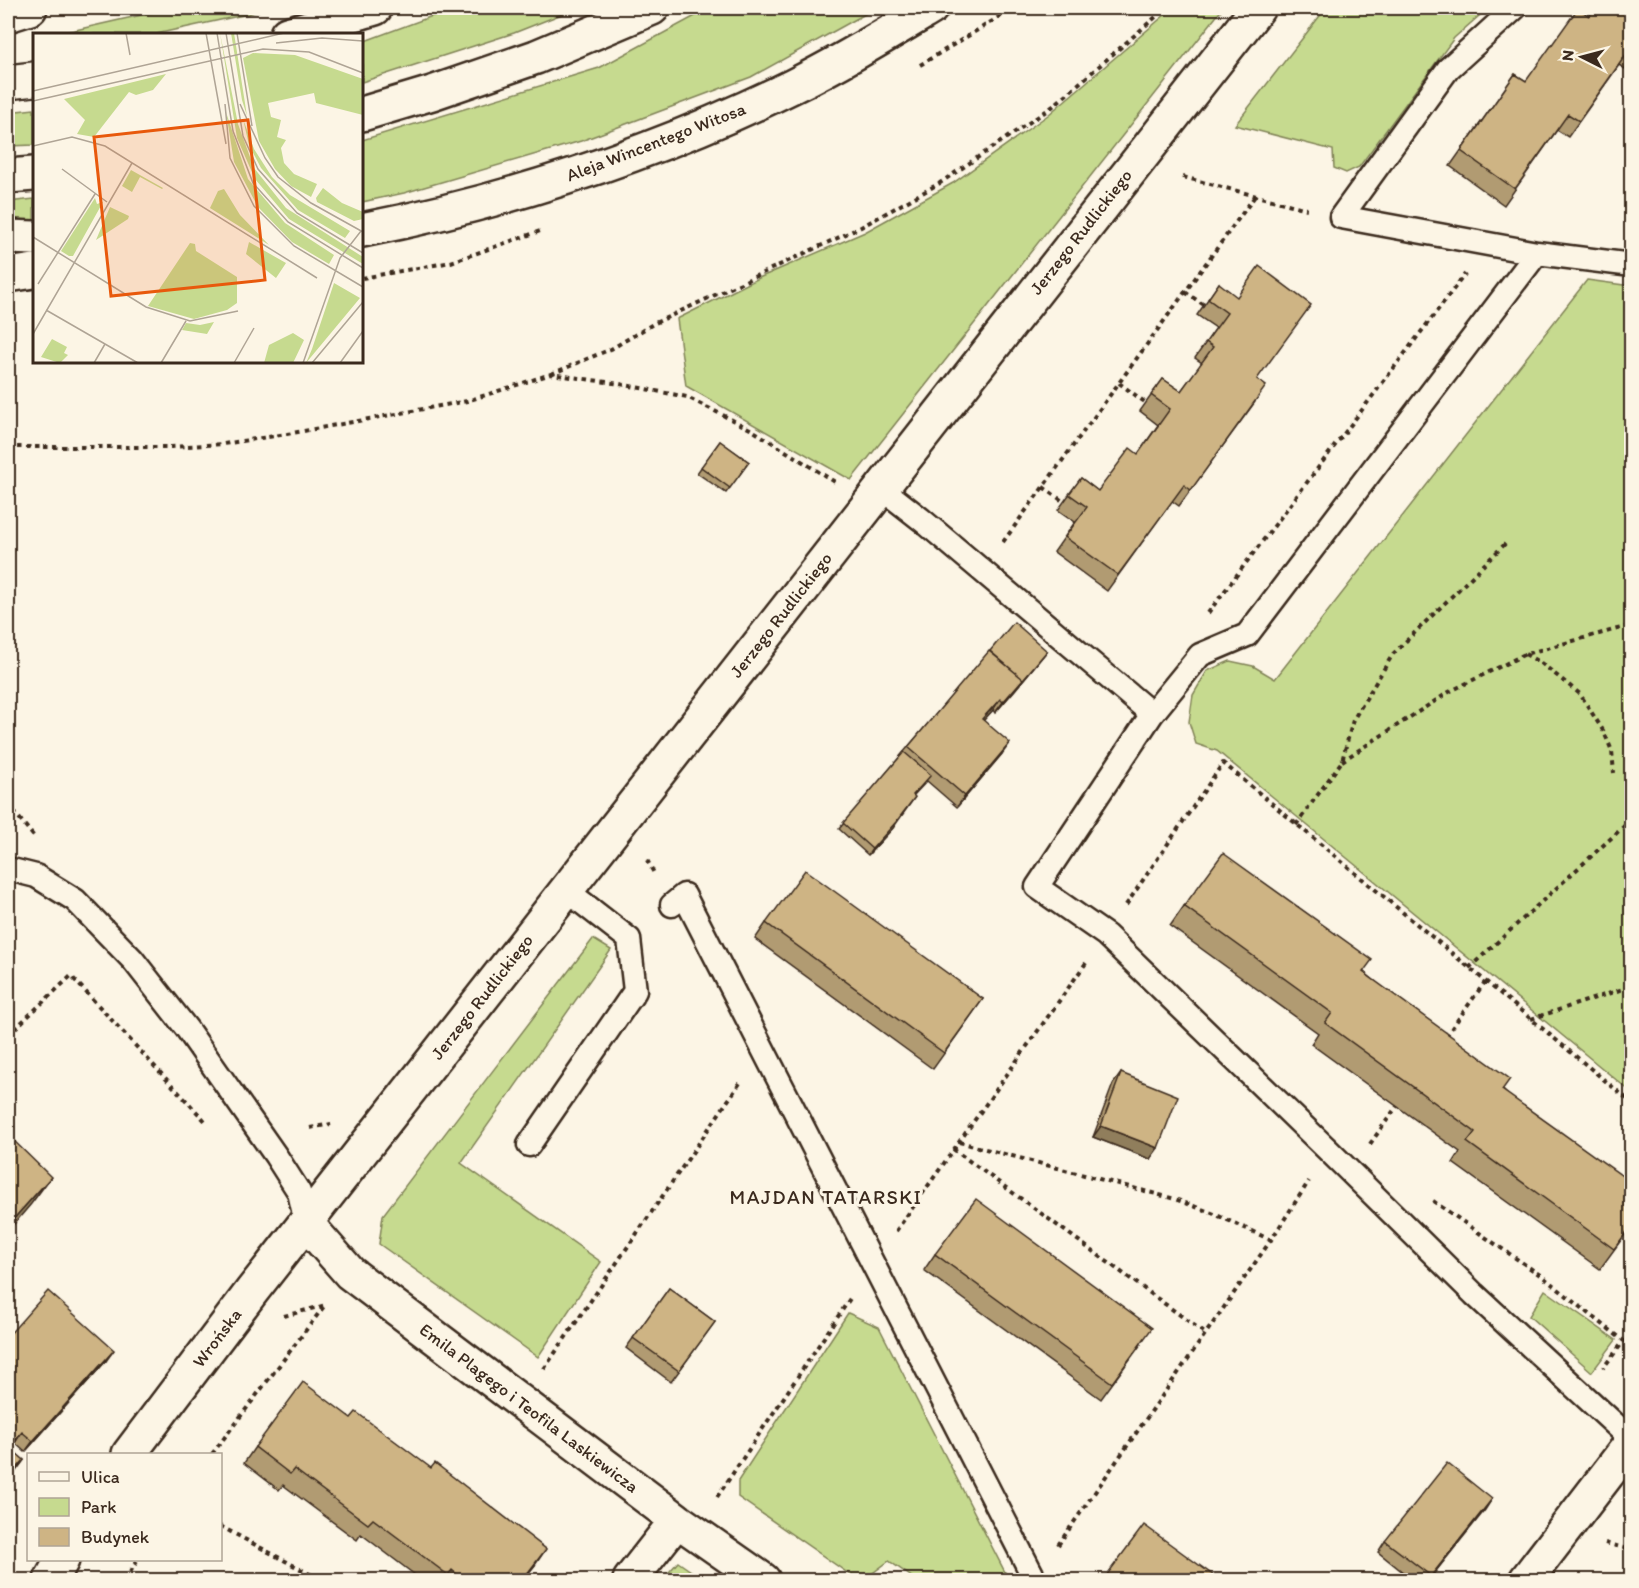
<svg xmlns="http://www.w3.org/2000/svg" width="1639" height="1588" font-family="Itim,sans-serif">
<style>
.green{fill:#c6da8f;stroke:#808256;stroke-width:1.5}
.lines{fill:none;stroke-linecap:round;stroke-linejoin:round}
.service-casing{stroke:#3b2a1e;stroke-width:27}
.minor-casing{stroke:#3b2a1e;stroke-width:38}
.tertiary-casing{stroke:#3b2a1e;stroke-width:38}
.primary-casing{stroke:#3b2a1e;stroke-width:38}
.path{stroke:#3b2a1e;stroke-width:4;stroke-dasharray:4.5 4.5;stroke-linecap:butt}
.service{stroke:#fcf5e5;stroke-width:22}
.minor{stroke:#fcf5e5;stroke-width:33}
.tertiary{stroke:#fcf5e5;stroke-width:33}
.primary{stroke:#fcf5e5;stroke-width:33}
.wall{fill:#b19b72;stroke:#3b2a1e;stroke-width:1.5}
.shaded-wall{fill:#907e5c;stroke:#3b2a1e;stroke-width:1.5}
.building{fill:#ceb484;stroke:#3b2a1e;stroke-width:1.5}
.labels{text-anchor:middle;stroke-width:6;stroke-linejoin:round;paint-order:stroke}
.street-label{font-size:18px;fill:#3b2a1e;stroke:#fcf5e5}
.neighbourhood-label{font-size:20px;letter-spacing:1.5px;fill:#3b2a1e;stroke:#fcf5e5}
.inset-road{fill:none;stroke:#afa495;stroke-width:1.5}
.view{fill:#e8590c;fill-opacity:0.15;stroke:#e8590c;stroke-width:3}
.inset-edge{fill:none;stroke:#3b2a1e;stroke-width:3}
</style>
<rect width="100%" height="100%" fill="#fcf5e5"/>
<filter id="ink" filterUnits="userSpaceOnUse"><feTurbulence type="fractalNoise" baseFrequency=".0167" numOctaves="2"/><feDisplacementMap in="SourceGraphic" scale="12" xChannelSelector="R" yChannelSelector="G"/><feConvolveMatrix kernelMatrix="1 2 1 2 8 2 1 2 1" color-interpolation-filters="sRGB"/></filter>
<g filter="url(#ink)">
<path class="green" d="M172,8H268L248,14L156,34H58Z
M454,8H577L514,33L362,82V42Z
M710,8H876L751,77L581,141L404,193L362,202V140L599,68Z
M1173,8H1223L851,480L686,386L677,319L761,277L865,232L953,183L1048,115Z
M1326,8H1488L1454,38L1359,167L1346,173L1334,168L1333,150L1235,125Z
M34,109V145L8,146V112Z
M34,199V220L8,219V202Z
M1587,280L1631,286V1092L1217,751L1196,744L1189,722L1193,695L1207,671L1230,661L1253,666L1275,679Z
M593,939L611,950L461,1163L601,1262L538,1357L379,1244L383,1215Z
M1545,1290L1616,1340L1592,1372L1529,1316Z
M848,1313L879,1327L1009,1580H916L889,1561L866,1578L852,1576L738,1497V1481Z
M678,1562L704,1580H662Z"/>
<g class="lines">
<g class="service-casing">
<path id="service" d="M1515,8L1448,69L1341,217L1537,253L1632,265
M1537,253L1247,635L1200,655L1152,714L1037,887L1106,935L1328,1150L1474,1294L1632,1440
M881,488L922,520L1152,714
M8,869L36,876L75,900L133,960L187,1029L276,1156L299,1192L306,1223
M672,905L684,895L1035,1580
M529,1145L635,991L629,939L566,890"/>
</g>
<g class="minor-casing">
<path id="minor" d="M306,1223L350,1273L677,1520L763,1580
M129,1454L252,1291L1258,8
M51,1580L62,1560
M630,1580L677,1520
M1526,1580L1632,1442"/>
</g>
<g class="tertiary-casing">
<path id="tertiary" d="M8,275L34,271"/>
</g>
<g class="primary-casing">
<path id="primary" d="M8,15L30,8
M287,34L375,8
M8,82L34,79
M362,114L432,93L536,57L652,8
M8,176L34,174
M362,230C510,201 656,153 793,86C840,63 886,35 931,8
M8,237L34,238"/>
</g>
<path class="path" d="M920,65L1014,8
M1183,177L1307,209
M362,278L451,262L543,230
M1185,292L1204,305
M551,374L611,349L653,324L861,227L940,183L1052,107L1166,8
M1119,383L1146,403
M1627,396L1632,394
M8,447H172L223,444L287,434L467,401L551,374L620,384L687,397L752,430L835,482
M1043,487L1064,502
M1003,542L1255,196
M1208,613L1465,274
M1525,654L1541,663L1580,694L1604,732L1612,751L1614,773
M1342,761L1449,692L1525,654L1632,625
M8,804L35,838
M1296,825L1342,761L1353,720L1393,654L1506,543
M647,860L655,875
M1126,905L1223,763L1632,1103
M1469,968L1632,819
M1531,1019L1632,986
M8,1035L71,976L207,1123
M1446,1036L1485,982
M310,1128L331,1124
M959,1142L1175,1199L1212,1213L1271,1240
M1370,1144L1397,1106
M953,1149L1206,1334
M1433,1201L1543,1277L1624,1341L1603,1368
M896,1231L1086,963
M284,1316L326,1305
M544,1369L740,1083
M212,1454L325,1305
M717,1497L851,1297
M220,1526L321,1580
M1605,1543L1632,1550
M1058,1545L1271,1240L1309,1181
M125,1580L138,1560"/>
<use href="#service" class="service"/>
<use href="#minor" class="minor"/>
<use href="#tertiary" class="tertiary"/>
<use href="#primary" class="primary"/>
</g>
<path class="wall" d="M1632,8V70L1630,72L1619,65L1568,137L1557,130L1504,205L1450,166L1515,74L1526,81L1589,16Z
M1219,283L1257,380L1255,402L1179,506L1172,501L1107,591L1054,552L1075,522L1058,510L1081,478L1098,491L1138,454L1158,425L1140,411L1163,379L1181,391L1202,363L1195,358L1216,328L1197,315Z
M720,441L749,462L726,493L697,473Z
M990,651H1047L995,713L993,710L983,720L1002,754L957,807L927,781L913,796L893,828L868,855L839,829L908,747Z
M1184,906L1364,972L1503,1090L1632,1225L1600,1269L1453,1163L1460,1152L1311,1044L1318,1033L1170,926Z
M766,923L983,999L933,1069L755,939Z
M1121,1073L1150,1159L1093,1137L1113,1084Z
M935,1254L1141,1344L1101,1399L924,1270Z
M669,1288L715,1322L671,1382L626,1348Z
M8,1336L106,1361L25,1452L15,1443L10,1448L24,1460L8,1481Z
M255,1447L535,1565L527,1575L534,1581H423L361,1534L357,1540L283,1485L279,1490L244,1463Z
M1492,1499L1428,1581H1414L1378,1552L1385,1541Z"/>
<path class="shaded-wall" d="M1047,651L1015,690L995,713L1003,702Z
M1000,699L993,710L975,730L982,719Z
M1010,743L1002,754L957,807L965,796Z
M915,797L893,828L868,855L872,849Z
M1101,1126L1158,1148L1150,1159L1093,1137Z
M51,1177L31,1204L8,1231V1225Z
M114,1350L106,1361L25,1452L33,1441Z
M22,1432L15,1443L8,1451V1448Z
M24,1460L16,1471L8,1481V1479Z
M1492,1499L1485,1510L1428,1581L1431,1576Z
M546,1549L535,1565L522,1581Z"/>
<path class="building" d="M1578,8L1589,16L1595,8H1632V50L1630,49L1579,121L1568,114L1515,189L1461,151L1515,74L1526,81Z
M1259,266L1311,305L1257,379L1266,386L1191,490L1184,485L1118,575L1065,537L1087,507L1069,494L1081,478L1098,491L1130,448L1138,454L1170,409L1151,395L1163,379L1181,391L1213,347L1206,342L1227,313L1208,299L1219,283L1237,297Z
M720,441L749,462L730,488L701,467Z
M1014,622L1047,651L1019,684L1023,679L990,651Z
M989,651L1023,679L1003,702L1000,699L982,719L1010,743L965,796L908,747Z
M904,752L931,775L913,795L915,797L896,822L872,849L843,823Z
M1223,853L1372,960L1363,972L1510,1079L1502,1090L1632,1183V1225L1614,1249L1467,1142L1475,1132L1325,1023L1332,1013L1184,906Z
M805,870L983,999L944,1053L766,923Z
M1121,1073L1178,1096L1158,1148L1101,1126Z
M8,1135L51,1177L8,1225Z
M976,1199L1152,1328L1112,1383L935,1254Z
M669,1288L715,1322L679,1371L633,1338Z
M48,1291L114,1350L33,1441L22,1432L9,1447L24,1460L8,1479V1336Z
M303,1382L351,1418L356,1412L431,1468L435,1463L546,1549L526,1575L534,1581H465L452,1570L448,1575L373,1519L368,1524L294,1469L290,1474L255,1447Z
M1447,1463L1492,1499L1431,1576L1385,1541Z
M1144,1525L1221,1581L1103,1580Z"/>
</g>
<g class="labels">
<g class="street-label">
<text transform="translate(656 142) rotate(-21)" y="6">Aleja Wincentego Witosa</text>
<text transform="translate(1081 232) rotate(-52)" y="6">Jerzego Rudlickiego</text>
<text transform="translate(781 615) rotate(-52)" y="6">Jerzego Rudlickiego</text>
<text transform="translate(482 997) rotate(-52)" y="6">Jerzego Rudlickiego</text>
<text transform="translate(217 1338) rotate(-53)" y="6">Wrońska</text>
<text transform="translate(529 1408) rotate(37)" y="6">Emila Plagego i Teofila Laskiewicza</text>
</g>
<g class="neighbourhood-label">
<text x="826" y="1204">MAJDAN TATARSKI</text>
</g>
</g>
<g transform="translate(33 33)">
<rect width="330" height="330" fill="#fcf5e5"/>
<path d="M187,0L205,91L221,135L253,175L330,224V231L256,186L222,146L204,105ZM198,0H201L214,83L209,67ZM220,20L262,22L330,46V82L283,70L281,60L235,70L238,84L248,87L244,104L253,107L248,115L251,130L261,141L284,151L278,164L258,153L242,136L226,108L210,25ZM133,41L120,57L103,62L96,59L61,104L44,101L52,87L31,66ZM193,79L215,146L252,190L301,222L296,231L259,209L225,174L201,129ZM210,86L221,116L239,144L257,162L317,198L312,205L265,177L228,135L216,112ZM98,137L130,155L129,156L107,144L99,159L89,153ZM290,155L309,170L330,179V186L321,188L284,169L283,165ZM191,156L207,182L236,212L177,175L185,158ZM62,165L64,171L70,169L40,223H36L28,218ZM77,174L96,183L95,186L63,207ZM216,209L253,230L243,245L213,221ZM157,210L162,211L163,218L204,244V270L194,277L161,286L115,273ZM301,250L327,265L273,330L279,316ZM181,289L174,301L149,297L153,290L167,292ZM260,300L271,307L260,330H231L236,312ZM19,306L34,314L31,320L35,322L27,330L8,324Z" fill="#c6da8f"/>
<path class="inset-road" d="M93,0L97,22M173,0L193,111M184,0L200,98L220,150L255,189L330,235M193,0L210,103L225,136L264,180L330,220M204,0L219,93M243,10L289,5L330,8M0,58L251,0M0,68L230,16L276,19L330,40M192,71L197,125L221,173L261,213L330,254M207,71L232,125L245,144L278,170L330,199M0,113L39,104L72,113L284,245M29,136L74,169M0,204L113,274L157,288L205,278M5,251L62,161M13,277L105,330M0,301L99,130M61,330L72,311M128,330L153,288M201,330L221,295M270,330L307,225L328,198M279,330L330,269M307,330L330,298"/>
<path class="view" d="M215,87L232,247L78,263L61,104Z"/>
<rect width="330" height="330" class="inset-edge"/>
</g>
<rect width="1639" height="1588" fill="none" stroke="#fcf5e5" stroke-width="30"/>
<rect x="15" y="15" width="1609" height="1558" fill="none" stroke="#3b2a1e" stroke-width="2" filter="url(#ink)"/>
<rect x="27" y="1453" width="195" height="108" fill="#fcf5e5" stroke="#afa495" stroke-width="1.5"/>
<rect x="39" y="1472" width="30" height="9" fill="#fcf5e5" stroke="#afa495" stroke-width="1.5"/>
<text x="81" y="1483" font-size="18" fill="#3b2a1e">Ulica</text>
<rect x="39" y="1498" width="30" height="18" fill="#c6da8f" stroke="#afa495" stroke-width="1.5"/>
<text x="81" y="1513" font-size="18" fill="#3b2a1e">Park</text>
<rect x="39" y="1528" width="30" height="18" fill="#ceb484" stroke="#afa495" stroke-width="1.5"/>
<text x="81" y="1543" font-size="18" fill="#3b2a1e">Budynek</text>
<g transform="translate(1582 57) rotate(276)" stroke="#fcf5e5" stroke-width="4.5" paint-order="stroke">
<path d="M0-4.5L10 22L0 15L-10 22Z" fill="#3b2a1e"/>
<text y="-9" font-size="16" font-weight="bold" text-anchor="middle" fill="#3b2a1e">N</text>
</g>
</svg>
